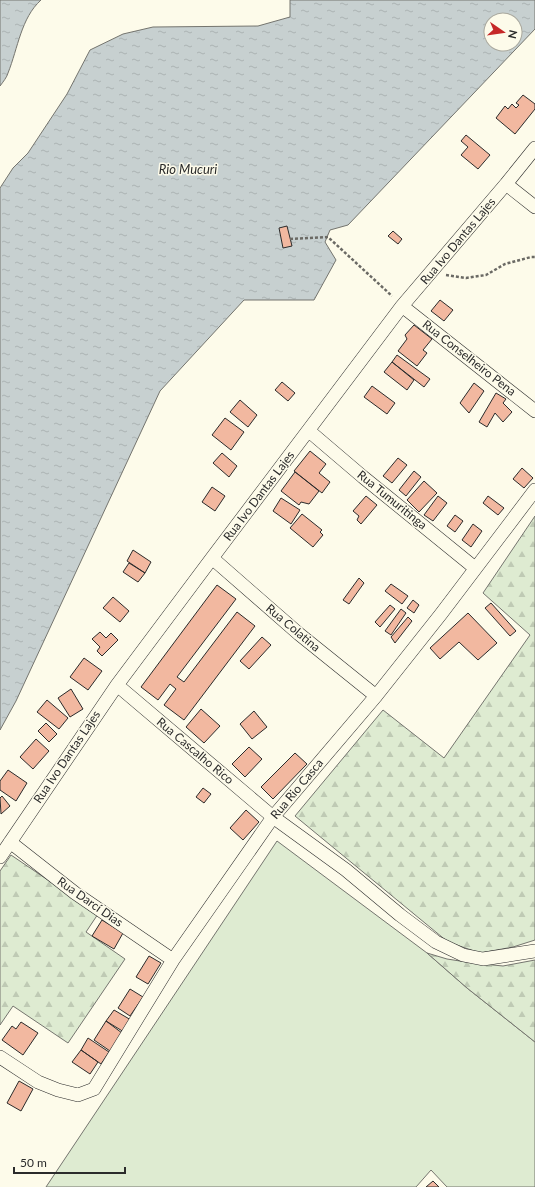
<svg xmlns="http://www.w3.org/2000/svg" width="535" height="1187" font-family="Lato,sans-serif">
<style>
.green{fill:#deebd1;stroke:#74746e}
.forest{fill:url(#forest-firs);stroke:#74746e}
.water{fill:url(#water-ripples);stroke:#74746e;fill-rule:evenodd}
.building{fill:#f2b8a0;stroke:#2b2b2b}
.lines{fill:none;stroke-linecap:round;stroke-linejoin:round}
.minor-casing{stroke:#2b2b2b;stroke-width:14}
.path{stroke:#6a6964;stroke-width:2.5;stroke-dasharray:3 2;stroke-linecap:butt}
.minor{stroke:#fdfbea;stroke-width:13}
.labels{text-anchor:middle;stroke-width:3;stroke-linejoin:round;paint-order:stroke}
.street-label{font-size:12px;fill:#2b2b2b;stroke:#fdfbea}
.water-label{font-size:13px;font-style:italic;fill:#2b2b2b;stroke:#fdfbea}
</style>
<defs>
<pattern id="forest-firs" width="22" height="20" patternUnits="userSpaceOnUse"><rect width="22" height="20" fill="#deebd1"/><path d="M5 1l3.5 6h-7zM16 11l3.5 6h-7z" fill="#bfcab4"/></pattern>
<pattern id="water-ripples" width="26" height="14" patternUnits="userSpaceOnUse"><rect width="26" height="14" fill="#c7d0d0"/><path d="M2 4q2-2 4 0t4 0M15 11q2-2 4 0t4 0" fill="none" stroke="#abb3b3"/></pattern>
</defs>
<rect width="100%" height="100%" fill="#fdfbea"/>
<path class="green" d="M277,841L427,953L467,988L535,1042V1187H447L431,1170L416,1187H46Z"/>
<path class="forest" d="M535,516V940L513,947L480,953L448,942L295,816L383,710L444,758L530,635L483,593Z
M11,855L98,914L86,932L125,959L68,1043L13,1006L0,1025V871Z
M427,953L447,959L473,963L503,966L535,960V1042L467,988Z"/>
<path class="water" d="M0,0H41C21,18 18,48 8,73C7,77 3,82 0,86Z
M290,0H535V29L348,225L330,230L325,242L336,260L314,300H244L160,391L16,701L0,730V188L13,168L28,153L67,94L90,50L123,34L153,27L258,26L290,17ZM491,20H515V44H491Z"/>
<path class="building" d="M523,95L535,104V109L515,134L496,118L505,106L508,109L512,104L516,108L519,105L516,103Z
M466,135L490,155L478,169L461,155L468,147L461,141Z
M287,226L292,246L283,248L279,228Z
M393,231L402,239L398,244L388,236Z
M440,300L453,310L444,321L431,311Z
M414,325L432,339L423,350L427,353L417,366L398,351L407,339L405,335Z
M397,355L430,379L424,387L392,362Z
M392,362L414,380L407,390L384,372Z
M282,382L295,393L288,401L275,390Z
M474,383L484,391L469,413L460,403Z
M372,386L395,403L387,414L364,397Z
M496,393L506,399L503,403L512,412L503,422L495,413L487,427L479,422Z
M240,400L257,415L248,427L230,412Z
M225,418L244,432L231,450L212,435Z
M310,451L326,464L319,473L330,482L322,493L294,471Z
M222,453L237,466L229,477L213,463Z
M398,458L407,465L392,483L383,476Z
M522,468L533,478L524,488L513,479Z
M414,471L421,477L406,496L399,490Z
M295,472L319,491L309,504L301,502L299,505L281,491Z
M424,481L437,493L419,512L407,500Z
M212,487L225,496L215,511L202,502Z
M366,496L377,505L361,524L357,520L359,516L353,511Z
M438,496L447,503L433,521L424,515Z
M488,496L504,508L498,515L483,503Z
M281,498L300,510L291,524L273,511Z
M302,514L322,530L320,532L323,535L313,547L290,528Z
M455,515L463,521L455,532L447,526Z
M473,524L482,531L471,547L462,540Z
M133,550L151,562L145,573L127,561Z
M129,563L145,573L138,582L123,572Z
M359,578L364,583L349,604L343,600Z
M391,584L408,596L402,604L385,591Z
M217,585L236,599L177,677L184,682L237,612L255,626L184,720L164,705L176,689L170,684L158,700L141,687Z
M113,597L129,611L120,622L103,608Z
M413,600L419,605L414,613L407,608Z
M491,603L516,631L510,636L485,608Z
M390,605L395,609L380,627L375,622Z
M401,609L406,613L391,635L385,631Z
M468,613L497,643L478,660L459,642L440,659L430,648Z
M408,617L412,621L395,643L391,637Z
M100,632L106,638L111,633L118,640L102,656L97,651L100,647L92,639Z
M262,637L271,645L249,669L240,661Z
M84,658L102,671L88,690L70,677Z
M71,689L83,709L70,717L58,698Z
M47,700L68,718L59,729L37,712Z
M201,709L220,726L204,743L186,727Z
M254,711L267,727L252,739L240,724Z
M46,723L57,734L49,742L38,731Z
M36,739L49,751L33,769L20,757Z
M249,747L262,759L245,777L232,764Z
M295,753L307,764L273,799L261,787Z
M8,770L27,783L16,801L0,790V781Z
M203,788L211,794L204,803L196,797Z
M2,796L10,806L1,814L0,798Z
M246,810L259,822L243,840L230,828Z
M102,920L123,933L114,949L92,936Z
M149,956L161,963L148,984L136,977Z
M130,989L143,997L130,1016L118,1008Z
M114,1010L131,1020L124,1032L106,1021Z
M106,1021L122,1033L110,1051L94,1040Z
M21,1022L38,1033L23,1055L2,1040L12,1026L16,1029Z
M88,1038L109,1052L101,1064L81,1050Z
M81,1050L98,1062L90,1074L72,1062Z
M19,1081L33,1089L21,1111L7,1103Z
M433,1181L439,1187H426Z"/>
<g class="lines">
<g class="minor-casing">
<path id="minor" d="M506,184L535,207
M402,306L535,411
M309,431L363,477L475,568
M212,558L299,634L376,696
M117,685L273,817L346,870L400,915L436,942L463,955L483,959L535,951
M10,842L75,893L173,960
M0,857L117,685L212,558L402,306L506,184L535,148
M0,1057L38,1082L58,1090L78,1095L94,1089L173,960L273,817L376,696L441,614L535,490"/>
</g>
<path class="path" d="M290,239L328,237L392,296
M446,275L466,278L486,275L505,264L531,257H535"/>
<use href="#minor" class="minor"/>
</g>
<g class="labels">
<g class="street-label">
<text transform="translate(458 241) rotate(-50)" y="4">Rua Ivo Dantas Lajes</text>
<text transform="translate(469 358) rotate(38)" y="4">Rua Conselheiro Pena</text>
<text transform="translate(259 496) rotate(-53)" y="4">Rua Ivo Dantas Lajes</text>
<text transform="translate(392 500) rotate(39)" y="4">Rua Tumuritinga</text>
<text transform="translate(293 628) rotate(40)" y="4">Rua Colatina</text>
<text transform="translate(195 751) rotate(40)" y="4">Rua Cascalho Rico</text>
<text transform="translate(67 757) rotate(-56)" y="4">Rua Ivo Dantas Lajes</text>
<text transform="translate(297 789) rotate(-50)" y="4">Rua Rio Casca</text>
<text transform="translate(90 902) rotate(35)" y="4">Rua Darcí Dias</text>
</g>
<g class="water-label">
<text x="188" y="174">Rio Mucuri</text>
</g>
</g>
<g transform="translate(503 32) rotate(103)"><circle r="19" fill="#fdfbea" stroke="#a9a89e"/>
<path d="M0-3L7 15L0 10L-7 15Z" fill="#c62828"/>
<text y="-6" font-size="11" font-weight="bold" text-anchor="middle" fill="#2b2b2b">N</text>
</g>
<path d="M14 1167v6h111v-6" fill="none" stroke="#2b2b2b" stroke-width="2"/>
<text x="20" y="1167" font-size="12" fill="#2b2b2b" stroke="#fdfbea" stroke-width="3" paint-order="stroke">50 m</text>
</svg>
